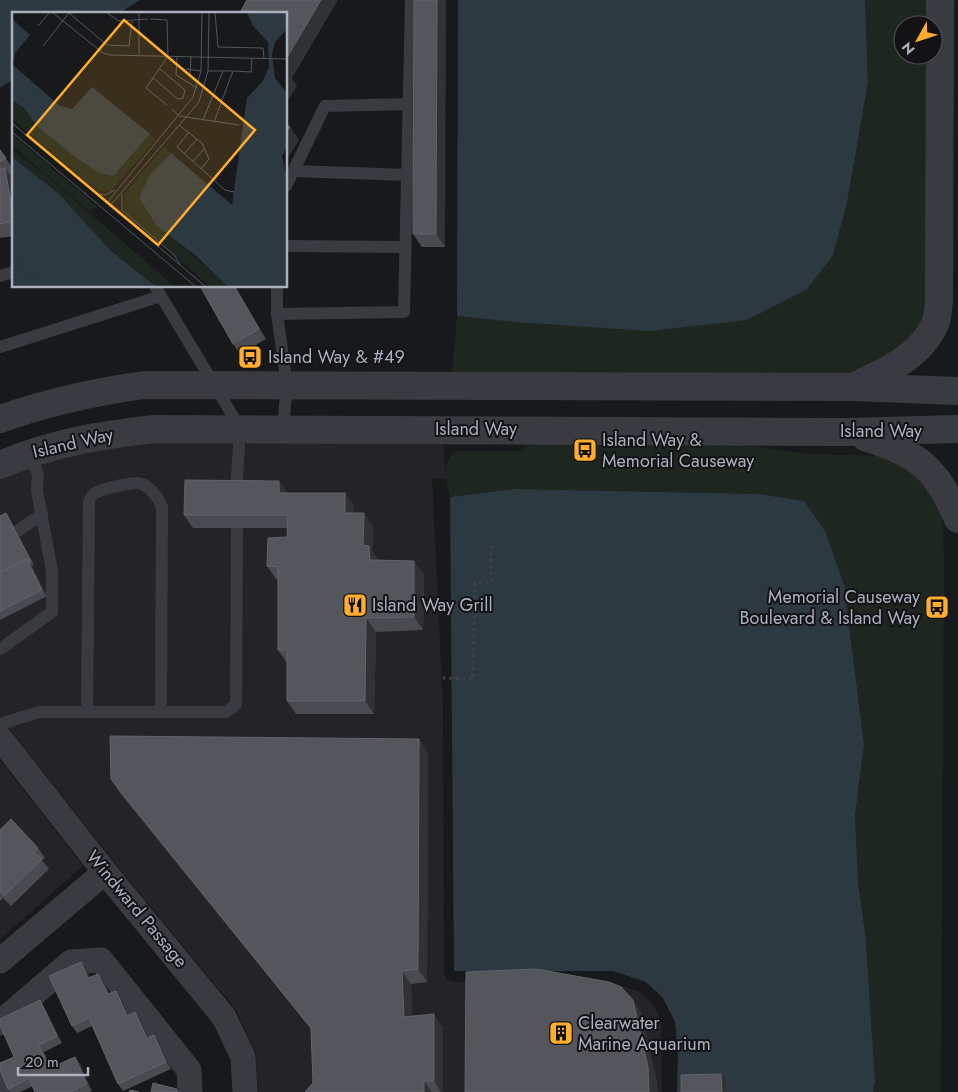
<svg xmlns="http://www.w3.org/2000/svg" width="958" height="1092" font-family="Jost,sans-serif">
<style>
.built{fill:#242428}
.green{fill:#1e271f;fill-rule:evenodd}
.water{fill:#2d3941}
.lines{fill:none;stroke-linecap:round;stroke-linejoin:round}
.path{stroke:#3f4247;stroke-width:3;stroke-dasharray:2.5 4;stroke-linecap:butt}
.service{stroke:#393b40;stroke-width:12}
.minor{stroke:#393b40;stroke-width:25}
.tertiary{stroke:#393b40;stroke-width:28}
.wall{fill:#494b50}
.shaded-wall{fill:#313236}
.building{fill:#54565c;stroke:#61646b}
.labels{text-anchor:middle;stroke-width:4;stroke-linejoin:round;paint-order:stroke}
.poi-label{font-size:18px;fill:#aab0bc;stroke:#131316;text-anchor:start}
.street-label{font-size:18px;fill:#aab0bc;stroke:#131316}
.inset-river{fill:none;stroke:#2d3941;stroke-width:2.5}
.inset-road{fill:none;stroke:#52555b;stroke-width:1}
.view{fill:#ffad2c;fill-opacity:0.15;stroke:#ffad2c;stroke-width:2.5}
.inset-edge{fill:none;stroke:#aab0bc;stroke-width:2.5}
</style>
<rect width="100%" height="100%" fill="#18191b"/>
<path class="built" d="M155,441H443L446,479L432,478L443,705L444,975L447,980L453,982H610L639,991L653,1005L661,1021L662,1092H258L256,1054L236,1010L115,863L0,717V478L33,464L90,449Z
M0,760L83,866L0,939Z"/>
<path class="green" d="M865,0H934L933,307L908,346L850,377L452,374L457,316L515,322L833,255L847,203L868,82ZM903,25H933V55H903Z
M527,443L736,444L806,454L885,456L925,480L942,516L944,558L941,1092H873L875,1082L866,940L858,881L855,815L864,745L844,585L804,501L758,494L515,489L450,497C446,481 441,462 456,451H522Z"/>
<path class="water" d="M0,0H140L118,14H14V79L0,88Z
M458,0H865L868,82L847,203L833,255L807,289L747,320L649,331L515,322L457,316Z
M515,489L758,494L804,501L825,531L844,585L864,745L855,815L858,881L866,940L875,1082L873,1092H677L678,1051L675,1022L663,998L646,982L613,971H454L450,497Z"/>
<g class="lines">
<path class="path" d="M443,678L473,679L475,583L491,582V544"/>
<path class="service" d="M294,171L407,175
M286,186L325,106L409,104
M286,246L406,247
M0,276L14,272
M155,286L240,428L236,494
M277,286V314L287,385L283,427
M277,314L404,312L411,0
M0,347L161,296
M16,532L42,514
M0,649L52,612V571L37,491L38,475L30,452
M87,712L89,502C90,499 91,496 93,495C97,489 135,481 142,484C151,488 159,498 162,507L161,712
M0,724L39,712H226L236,704L237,528"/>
<path class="minor" d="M0,738L105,872L224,1017L243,1057L245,1092
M0,961L105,872
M0,1023L71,962L101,960L189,1070L190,1092
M0,1084L6,1092"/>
<path class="tertiary" d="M857,385C888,370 920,357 935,324C938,317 938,308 939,301L940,0
M0,419C48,402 94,392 144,385L852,387L958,391
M865,437C919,455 935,466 958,519
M0,465C52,443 100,435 155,429L846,432L958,429"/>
</g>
<path class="wall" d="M414,0L445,247H422L413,234Z
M0,150L14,170V172L10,175L14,181V236L0,238Z
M235,286L266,339L240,354L233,344Z
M279,481L287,493L354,506V513L373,526L372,551L378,560L424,574L423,630L376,632L374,714H296L287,701V663L278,650V580L276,579L267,566L287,537V528H193L184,515Z
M8,517L34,565L31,566L47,596L0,620V572H1Z
M428,753L427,982L411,984L412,1016L443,1028V1092H305L313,1083L311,1029L120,793L111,779Z
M0,830L38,848L45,858L42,860L49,869L11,906L3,898L0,901Z
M81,962L86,969L90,978L103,980L109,994L116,991L121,997L129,1015L140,1019L148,1037L159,1042L171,1069L123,1091L118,1084L92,1026L77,1033L72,1026Z
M44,1007L62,1043L44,1052L51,1068L75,1057L80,1064L92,1091L90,1092H35L33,1086L20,1092H10L8,1089L14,1057Z"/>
<path class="shaded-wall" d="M321,0H338L292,78L297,86L286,103V59Z
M437,0H446L445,247L436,234Z
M290,127L299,140L286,161V133Z
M5,168L14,181V221Z
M234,286H235L266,339L259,329Z
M279,481L288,494L279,493Z
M345,493L354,506V526L345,513Z
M6,513L8,517L34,565L31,561Z
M364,513L373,526L372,551L378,560L379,573L370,560L363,545Z
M27,559L32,566L47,596L42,590Z
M414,561L424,574L423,630L414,617Z
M366,618L376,632L374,714L365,701Z
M419,739L428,753L427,982L418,969Z
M81,962L86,969L93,985L88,978Z
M402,971L411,984L413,1030L404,1017Z
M98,974L103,980L113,1001L108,994Z
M116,991L121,997L132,1023L127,1016Z
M40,1000L44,1007L62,1043L57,1036Z
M633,1000L642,1014L657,1081L658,1092H649Z
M135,1012L140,1019L152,1045L147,1038Z
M434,1014L443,1028V1092H441L434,1081Z
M154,1035L159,1042L171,1069L166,1062Z
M39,1045L44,1052L55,1075L50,1068Z
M75,1057L80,1064L92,1091L87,1084Z
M721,1074L726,1081V1092H722Z
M424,1081L432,1092H424Z"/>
<path class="building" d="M247,0H321L286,59V14H239Z
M414,0H437L436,234H413Z
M286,124L290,127L286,133Z
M0,150L6,158L0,162Z
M5,168L14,221L0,224V169Z
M200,286H234L259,329L233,344Z
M185,480L279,481V493H345V513H364L363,545L369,546L370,560L414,561V617L366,618L365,701H287V650H278V567L267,566L268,538L287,537L288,515H184Z
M6,513L31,561L29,562L27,559L1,572L0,570V516Z
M27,559L42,590L0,611V572Z
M110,736L419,739L418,969L402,971L404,1017L434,1014V1081H424V1092H305L313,1083L311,1028L111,779Z
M11,819L38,848L34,852L42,859L4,896L0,891V830Z
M81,962L88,978L98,974L108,994L116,991L127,1016L135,1012L147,1038L154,1035L166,1062L118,1084L89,1018L72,1026L49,976Z
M536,969L609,982L621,987L633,1000L648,1067L649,1092H465L466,972Z
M40,1000L57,1036L39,1045L50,1068L75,1057L87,1084L70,1092H35L29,1078L8,1089L0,1070V1063L14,1057L0,1025V1019Z
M721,1074L722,1092H681V1075Z
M153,1083L177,1089V1092H151Z
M130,1090L139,1092H129Z"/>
<defs>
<g id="bus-square" transform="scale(1.25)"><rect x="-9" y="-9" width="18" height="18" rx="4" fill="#ffad2c" stroke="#131316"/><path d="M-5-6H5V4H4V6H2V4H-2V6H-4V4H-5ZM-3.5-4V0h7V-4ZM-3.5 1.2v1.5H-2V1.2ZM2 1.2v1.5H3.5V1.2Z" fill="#111"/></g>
<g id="restaurant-square" transform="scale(1.25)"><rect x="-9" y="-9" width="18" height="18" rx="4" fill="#ffad2c" stroke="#131316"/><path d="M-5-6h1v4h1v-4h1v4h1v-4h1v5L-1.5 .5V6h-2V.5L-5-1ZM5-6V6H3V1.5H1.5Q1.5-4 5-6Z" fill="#111"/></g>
<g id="building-square" transform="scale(1.25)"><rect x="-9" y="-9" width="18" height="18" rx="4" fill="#ffad2c" stroke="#131316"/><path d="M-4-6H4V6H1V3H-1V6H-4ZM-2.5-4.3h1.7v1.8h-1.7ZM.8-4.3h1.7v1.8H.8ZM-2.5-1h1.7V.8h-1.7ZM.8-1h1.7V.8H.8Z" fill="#111"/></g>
</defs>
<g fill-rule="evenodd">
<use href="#bus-square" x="250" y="357"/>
<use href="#bus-square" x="585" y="450"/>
<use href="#restaurant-square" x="355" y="605"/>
<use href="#bus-square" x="937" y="607"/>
<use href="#building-square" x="561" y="1033"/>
</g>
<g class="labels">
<g class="poi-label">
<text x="268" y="363">Island Way &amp; #49</text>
<text x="602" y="446">Island Way &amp;<tspan x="602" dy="21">Memorial Causeway</tspan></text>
<text x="920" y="603" text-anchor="end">Memorial Causeway<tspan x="920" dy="21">Boulevard &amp; Island Way</tspan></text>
<text x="372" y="611">Island Way Grill</text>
<text x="578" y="1029">Clearwater<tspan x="578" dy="21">Marine Aquarium</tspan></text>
</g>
<g class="street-label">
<text x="476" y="435">Island Way</text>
<text x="881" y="437">Island Way</text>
<text transform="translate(73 443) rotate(-13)" y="6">Island Way</text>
<text transform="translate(137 909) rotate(50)" y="6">Windward Passage</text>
</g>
</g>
<g transform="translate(12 12)">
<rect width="275" height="275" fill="#18191b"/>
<path d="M0,88L12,96L25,114L87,161L107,160L138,122L143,128L99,179H86L0,107ZM0,122L86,195L77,199L0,134ZM152,135L159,141L152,148L162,227L216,274H197L112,199V182ZM0,137L37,166L162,274H143L97,237L47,182L0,145Z" fill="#1e271f"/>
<path d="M235,1H275V17L263,30L260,42L263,66L275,81V135L270,144L275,167V274H215L184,244L145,214L127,186L138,163L159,141L220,193L235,86L251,69L257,55L256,30L241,14ZM0,7L18,23L3,41L1,53L48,94L60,97L80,75L138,122L102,164L87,161L66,147L25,114L12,96L0,88ZM0,145L47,182L97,237L143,274H0Z" fill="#2d3941"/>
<path class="inset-river" d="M0,243L36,274M0,249L30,274"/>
<path class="inset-road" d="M41,1L91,41L98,43L275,47M57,1L95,33L117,34L120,9M95,1L107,9L136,7M127,1V43M203,1L206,35L251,36L252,46M138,7L155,8L156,44L134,76L155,93M26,14L37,1M31,34L57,1M165,45L164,63L185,76M174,57L189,59M196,59H221M178,62L179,45M141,66L166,87L171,86L173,78L148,57M160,97L167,104L227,113M191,108L211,59M202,110L221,59L239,60L240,46M0,111L193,274M167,113L190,131L197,147L189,157M0,120L183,274M177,120L165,135L213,178L222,180M172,142L185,127M181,149L193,136M83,181L93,183L103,178M110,182V198L162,243L168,252M94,192L181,85L189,59L190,1M97,195L187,90L196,59L197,1"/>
<path class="view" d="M112,8L243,118L146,233L15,123Z"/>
<rect width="275" height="275" class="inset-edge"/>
</g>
<g transform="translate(918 40) rotate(230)"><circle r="24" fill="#131316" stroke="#4f5258"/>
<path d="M0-4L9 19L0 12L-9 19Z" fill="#ffad2c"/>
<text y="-8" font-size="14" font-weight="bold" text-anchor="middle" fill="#aab0bc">N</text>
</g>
<path d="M18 1067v8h70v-8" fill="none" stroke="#aab0bc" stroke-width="2.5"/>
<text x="25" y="1067" font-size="15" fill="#aab0bc" stroke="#131316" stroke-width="4" paint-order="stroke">20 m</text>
</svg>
